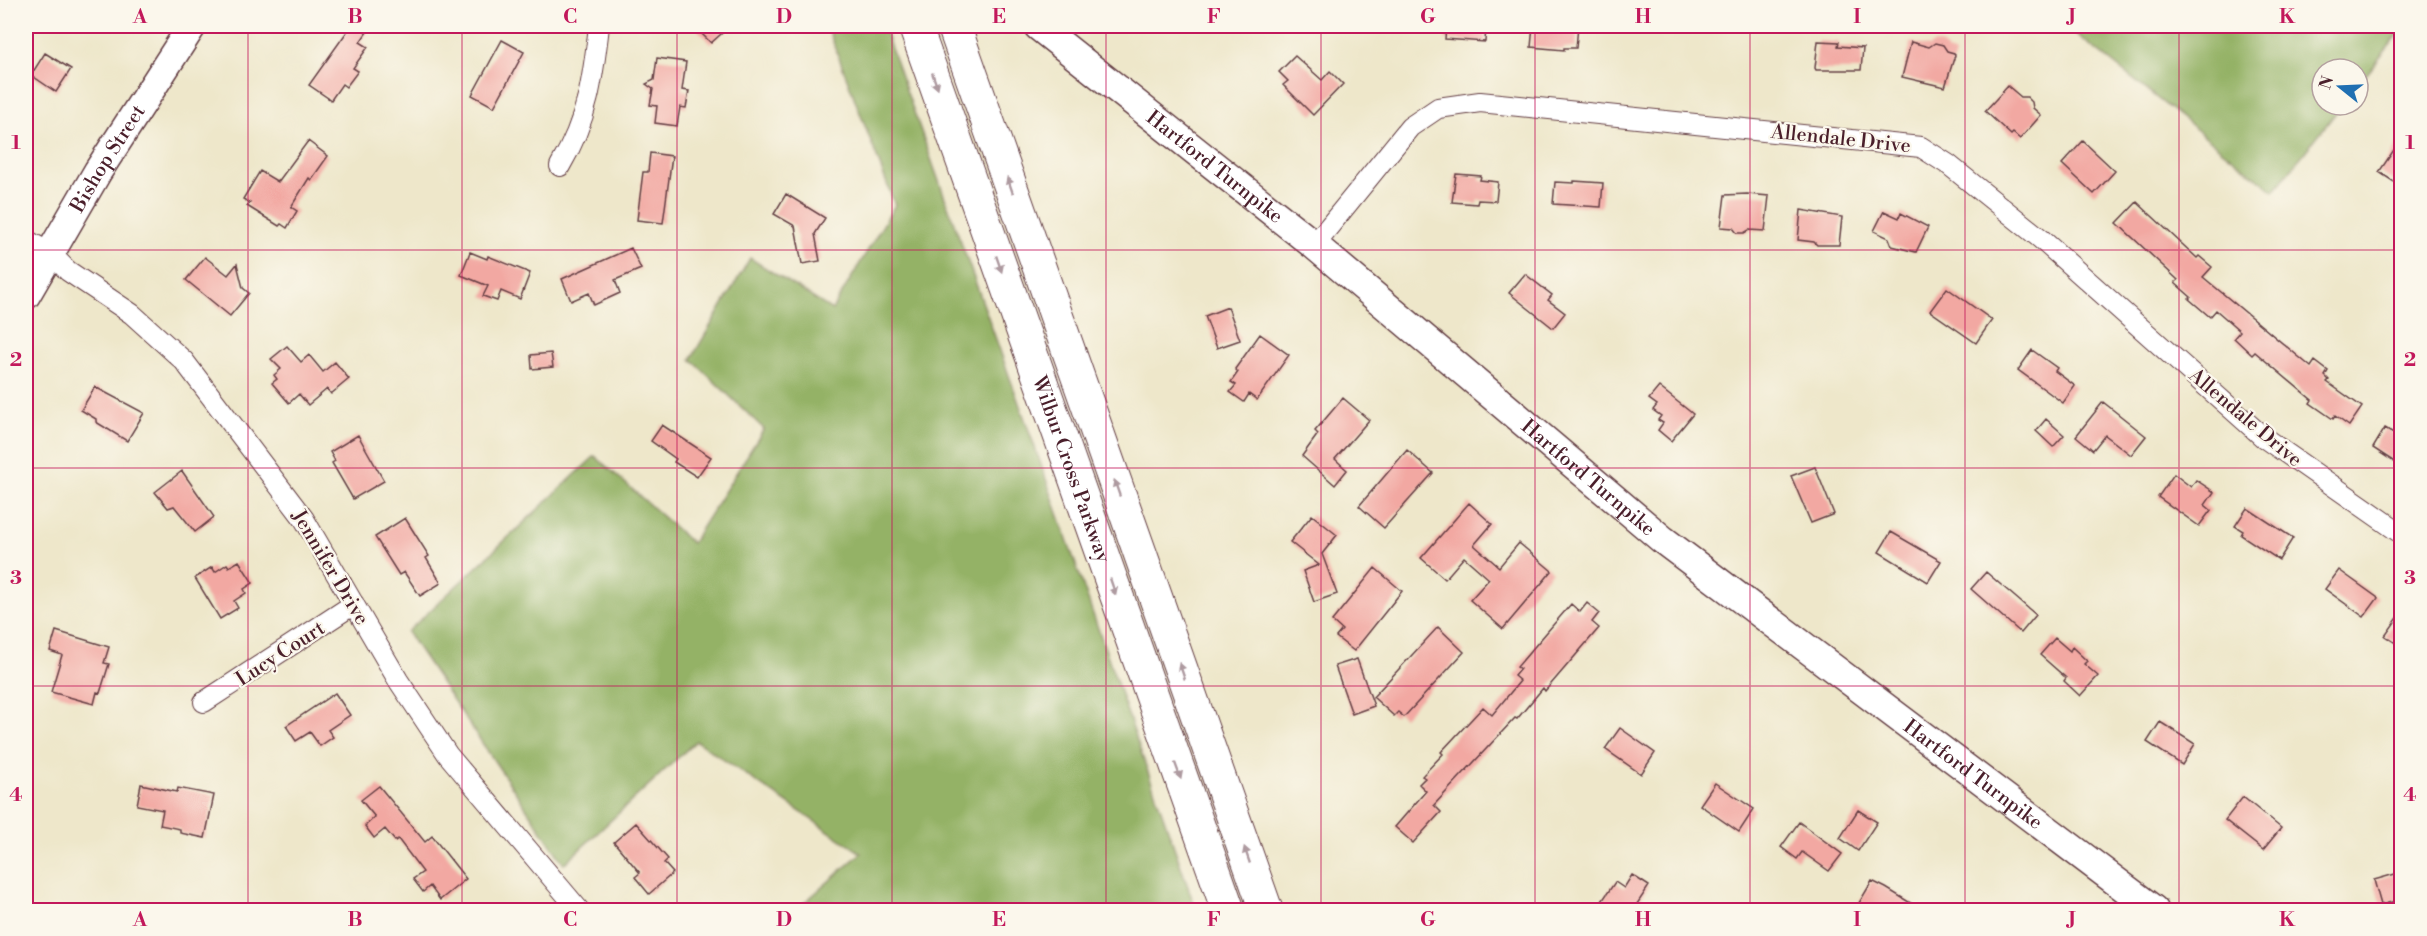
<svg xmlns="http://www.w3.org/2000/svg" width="2427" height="936" font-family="'Libre Bodoni',serif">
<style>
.forest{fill:#94b266;stroke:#6f6848;stroke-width:1.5}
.building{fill:#f2a8a2}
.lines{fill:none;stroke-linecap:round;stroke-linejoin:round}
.street-casing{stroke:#633d43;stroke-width:22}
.secondary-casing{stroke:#633d43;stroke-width:31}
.highway-casing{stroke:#633d43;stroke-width:35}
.street{stroke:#fff;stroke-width:20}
.secondary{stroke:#fff;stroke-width:28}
.highway{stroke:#fff;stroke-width:33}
.oneway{fill:#ae9aa0}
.grid{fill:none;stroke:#c2185b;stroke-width:1.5;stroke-opacity:0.55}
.labels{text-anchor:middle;stroke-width:4.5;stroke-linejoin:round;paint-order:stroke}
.street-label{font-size:20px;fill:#4a1f2b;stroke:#fbf7ec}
.neatline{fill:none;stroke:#c2185b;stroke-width:2}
.grid-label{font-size:20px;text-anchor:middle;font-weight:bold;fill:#c2185b}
</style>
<rect width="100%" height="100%" fill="#fbf7ec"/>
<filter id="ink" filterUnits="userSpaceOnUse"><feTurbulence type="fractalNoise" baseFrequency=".0167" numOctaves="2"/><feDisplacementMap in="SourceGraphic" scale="12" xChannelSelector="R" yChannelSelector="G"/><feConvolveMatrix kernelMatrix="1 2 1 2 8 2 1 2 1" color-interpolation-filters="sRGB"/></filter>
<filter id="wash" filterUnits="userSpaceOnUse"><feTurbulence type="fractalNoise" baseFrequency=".008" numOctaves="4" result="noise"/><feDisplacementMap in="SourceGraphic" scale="24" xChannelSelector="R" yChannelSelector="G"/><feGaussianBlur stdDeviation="1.35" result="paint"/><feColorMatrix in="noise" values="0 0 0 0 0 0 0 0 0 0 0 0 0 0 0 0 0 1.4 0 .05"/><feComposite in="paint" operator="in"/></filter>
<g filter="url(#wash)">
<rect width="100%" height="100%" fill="#eee7ca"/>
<path class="forest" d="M827,26H883L1037,453L1196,910H796L861,853L696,741L564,864L407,632L595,456L692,543L764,429L691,359L750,258L832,310L895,205Z
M2066,26H2401L2402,30L2358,85V69H2322V105H2342L2274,191Z"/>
<g id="blocks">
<path class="building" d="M351,26H357L367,32L360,42L368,47L353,68L358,71L346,87L342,84L331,100L309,85Z
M694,26H730L711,43Z
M1446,26H1486L1485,42L1445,39Z
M1533,26H1578L1576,48H1564V50L1531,47Z
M502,40L524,52L494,107L472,95Z
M1818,41L1839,42L1838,46L1863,48L1861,70H1816L1815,68Z
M1911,42L1929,47L1935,43L1943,45L1947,51L1954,53L1955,55L1945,87L1902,77Z
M45,53L71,69L56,92L31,75Z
M1295,56L1322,80L1330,71L1343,84L1313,115L1283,85L1288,81L1279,72Z
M657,58L686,62L682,90L689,91L686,108L680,107L677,126L655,123L657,106L650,105L653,89L646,84L654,80Z
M2008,86L2021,97H2027L2032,102L2033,108L2041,115L2020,139L2013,133L2011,135L1985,111Z
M2402,138V187L2379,172Z
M308,141L328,156L311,180L309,178L291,207L297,211L287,228L281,224L279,226L247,206L250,203L243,199L260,171L278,182Z
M2083,141L2115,171L2094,194L2062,164Z
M650,153L672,156L663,223L637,220L643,172H648Z
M1456,174L1481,176L1480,180L1498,182L1496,201L1478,200L1477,204L1452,202Z
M1574,181L1603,183L1601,207L1553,204L1555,182L1574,183Z
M786,194L825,218L815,234L820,261L802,264L795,226L774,214Z
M1747,194L1769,196L1765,231L1749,230L1744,233H1737L1733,228L1721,227L1725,195Z
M2137,202L2197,258L2199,256L2212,267L2203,277L2311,367L2315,361L2328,371L2325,376L2329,380L2327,382L2362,407L2349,426L2335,416L2333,419L2310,403L2312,400L2255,352L2252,355L2234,338L2240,331L2216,310L2210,317L2189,299L2191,297L2175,283L2178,280L2117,223Z
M1801,210L1842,217L1839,245H1817L1814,242L1798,240Z
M1884,211L1899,218L1901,213L1928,227L1916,252L1892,246L1889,238L1874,231Z
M631,248L641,269L615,280L620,293L594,305L589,293L571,301L562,279Z
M470,252L487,259L488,256L530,273L520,299L501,291L497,301L483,296L488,286L461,275Z
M205,257L228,275L237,264L243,288L249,293L230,316L186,280Z
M1525,274L1552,295L1548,300L1565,313L1553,328L1509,293Z
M1947,288L1992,320L1976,343L1930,311Z
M1228,307L1240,340L1217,348L1205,316Z
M1260,334L1289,355L1257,400L1249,394L1244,402L1230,392L1236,385L1231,382L1238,372L1235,369Z
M287,346L301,362L309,355L323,372L335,362L349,379L331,394L327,389L308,405L299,394L289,403L272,383L277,379L274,375L281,369L271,359Z
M2032,350L2057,368L2055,371L2075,386L2063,403L2018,370Z
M551,353L553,367L532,369L531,355Z
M95,387L144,413L127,441L96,422V419L81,410Z
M1659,387L1693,414L1671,441L1658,430L1663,423L1658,420L1661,416L1653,410L1657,405L1649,399Z
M1343,398L1369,420L1335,459L1347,470L1335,485L1302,456L1318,434L1315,431Z
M2103,402L2146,436L2131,455L2105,435L2093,450L2076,436Z
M2046,419L2064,435L2053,447L2036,431Z
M662,425L711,457L697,477L674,462L676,459L651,441Z
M2385,428L2402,438V467L2373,448Z
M358,435L384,481L353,499L332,463L335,461L330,452Z
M1407,450L1433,473L1384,528L1359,506Z
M1815,467L1834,514L1811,523L1791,476Z
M182,471L214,517L195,532L174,506L168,508L155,492Z
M2174,474L2191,487L2196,480L2214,492L2205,505L2211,510L2199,526L2158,497Z
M1469,503L1492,524L1474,545L1499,567L1519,543L1552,571L1503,629L1470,600L1489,579L1464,557L1445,579L1421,558Z
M2247,508L2293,538L2279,560L2241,535L2243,531L2235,526Z
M1312,515L1337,535L1322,554L1337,594L1314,602L1303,571L1319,565L1290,542Z
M405,518L429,556L426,558L441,583L420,596L404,572L399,575L375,537Z
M1891,532L1941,561L1928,582L1879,552Z
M239,561L253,583L244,589L246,593L234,601L238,608L220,619L195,578L212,567L215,572L227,564L229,567Z
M1375,568L1402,591L1354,651L1336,637L1342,630L1332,621Z
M2339,570L2378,598L2364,617L2325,589Z
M1986,572L2036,615L2021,633L1971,589Z
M1587,603L1599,613L1592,622L1599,628L1545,691L1543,688L1517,719L1515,718L1434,805L1441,812L1413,843L1395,827L1426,791L1419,784L1425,778L1422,776L1443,754L1441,752L1483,707L1492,715L1520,681L1514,676L1520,669L1517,667L1571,604L1580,612Z
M2402,612V647L2385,636Z
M1438,627L1464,652L1404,717L1398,712L1394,716L1373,697Z
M56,631L109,647L104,663L109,664L100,693L97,692L94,704L51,692L62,655L50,651Z
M2055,638L2070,651L2072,647L2087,661L2084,664L2098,676L2080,696L2064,681L2066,678L2040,655Z
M1357,659L1374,706L1352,714L1335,666Z
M335,693L350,715L328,730L333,737L320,746L310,732L296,741L286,726Z
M2160,722L2195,744L2182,765L2147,742Z
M1620,728L1655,753L1641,774L1605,749Z
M1715,783L1754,809L1739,832L1700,805Z
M141,784L177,792L178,788L214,795L205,838L180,833V829L160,825L163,810L137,805Z
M379,786L425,842L432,836L466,879L440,900L430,886L423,892L413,879L423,872L398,839L395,841L385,829L374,838L365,826L375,817L361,800Z
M2243,797L2281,828L2263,850L2225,820Z
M1858,810L1877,822L1858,851L1840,838Z
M1799,822L1842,854L1829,871L1802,852L1797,859L1781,847Z
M636,823L668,859L664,863L673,873L649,894L635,877L640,873L614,842Z
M2402,872V899L2381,905L2374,880Z
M1632,875L1649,886L1633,910H1596L1615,882L1624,888Z
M1872,881L1886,888L1922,910H1871L1859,903Z"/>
</g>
</g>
<g filter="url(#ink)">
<use href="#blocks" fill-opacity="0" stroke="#633d43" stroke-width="1.5"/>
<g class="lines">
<g class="street-casing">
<path id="street" d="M560,166C588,119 593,78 599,26
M26,240L50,253L68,271L132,314L184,361L304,519L398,680L448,755L579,910
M1314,245L1410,127L1438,108L1480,102L1921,147L1949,165L2041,239L2263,437L2402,534
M204,702L354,604"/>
</g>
<g class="secondary-casing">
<g id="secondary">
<path id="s1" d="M1038,26L1314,245L1663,540L2154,910"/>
<path id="s2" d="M26,295L98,171L192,26"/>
</g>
</g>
<g class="highway-casing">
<g id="highway">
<path id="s3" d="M915,26L1228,910"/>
<path d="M954,26L1266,910"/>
</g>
</g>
<use href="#street" class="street"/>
<use href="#secondary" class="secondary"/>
<use href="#highway" class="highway"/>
</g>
<defs><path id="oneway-solid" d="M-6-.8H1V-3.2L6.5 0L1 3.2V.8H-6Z" transform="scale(1.5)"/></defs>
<g class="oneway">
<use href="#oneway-solid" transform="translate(935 81) rotate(71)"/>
<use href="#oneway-solid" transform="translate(1010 185) rotate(-109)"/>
<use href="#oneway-solid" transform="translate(999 264) rotate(71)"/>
<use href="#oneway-solid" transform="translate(1117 488) rotate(-109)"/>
<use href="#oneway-solid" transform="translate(1113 587) rotate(71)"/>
<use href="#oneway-solid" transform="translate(1182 671) rotate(-109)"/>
<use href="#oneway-solid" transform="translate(1178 771) rotate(70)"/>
<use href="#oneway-solid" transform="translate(1247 855) rotate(-109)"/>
</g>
</g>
<path class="grid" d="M248,26V910M462,26V910M677,26V910M892,26V910M1106,26V910M1321,26V910M1535,26V910M1750,26V910M1965,26V910M2179,26V910M26,250H2402M26,468H2402M26,686H2402"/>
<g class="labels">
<g class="street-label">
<text transform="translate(1841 138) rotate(6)" y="7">Allendale Drive</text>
<text dy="7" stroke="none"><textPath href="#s2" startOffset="159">Bishop Street</textPath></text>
<text dy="7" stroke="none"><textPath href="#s1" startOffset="226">Hartford Turnpike</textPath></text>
<text transform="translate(2246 417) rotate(40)" y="7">Allendale Drive</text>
<text dy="7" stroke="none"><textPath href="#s3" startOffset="470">Wilbur Cross Parkway</textPath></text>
<text dy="7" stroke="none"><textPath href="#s1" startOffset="712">Hartford Turnpike</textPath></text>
<text transform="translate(331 567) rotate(59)" y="7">Jennifer Drive</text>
<text transform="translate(280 653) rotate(-33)" y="7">Lucy Court</text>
<text dy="7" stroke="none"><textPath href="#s1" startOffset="1198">Hartford Turnpike</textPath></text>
</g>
</g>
<rect width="2427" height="936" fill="none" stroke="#fbf7ec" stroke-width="66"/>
<g transform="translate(2340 87) rotate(288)"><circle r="28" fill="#fbf7ec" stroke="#b4a19f" stroke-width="1.5"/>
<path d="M0-4.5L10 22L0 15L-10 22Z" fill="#1f6fb2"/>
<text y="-9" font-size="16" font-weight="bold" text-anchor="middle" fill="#4a1f2b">N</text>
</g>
<rect x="33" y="33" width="2361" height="870" class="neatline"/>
<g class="grid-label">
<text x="140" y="23">A</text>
<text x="355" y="23">B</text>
<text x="570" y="23">C</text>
<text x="784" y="23">D</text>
<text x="999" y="23">E</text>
<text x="1214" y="23">F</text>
<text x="1428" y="23">G</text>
<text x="1643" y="23">H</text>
<text x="1857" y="23">I</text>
<text x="2072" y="23">J</text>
<text x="2287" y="23">K</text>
<text x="16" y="149">1</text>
<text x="2410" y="149">1</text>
<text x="16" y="366">2</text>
<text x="2410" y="366">2</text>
<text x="16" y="584">3</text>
<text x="2410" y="584">3</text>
<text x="16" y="801">4</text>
<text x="2410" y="801">4</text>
<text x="140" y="926">A</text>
<text x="355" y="926">B</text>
<text x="570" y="926">C</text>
<text x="784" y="926">D</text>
<text x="999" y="926">E</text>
<text x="1214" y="926">F</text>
<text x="1428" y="926">G</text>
<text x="1643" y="926">H</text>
<text x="1857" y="926">I</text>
<text x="2072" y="926">J</text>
<text x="2287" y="926">K</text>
</g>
</svg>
